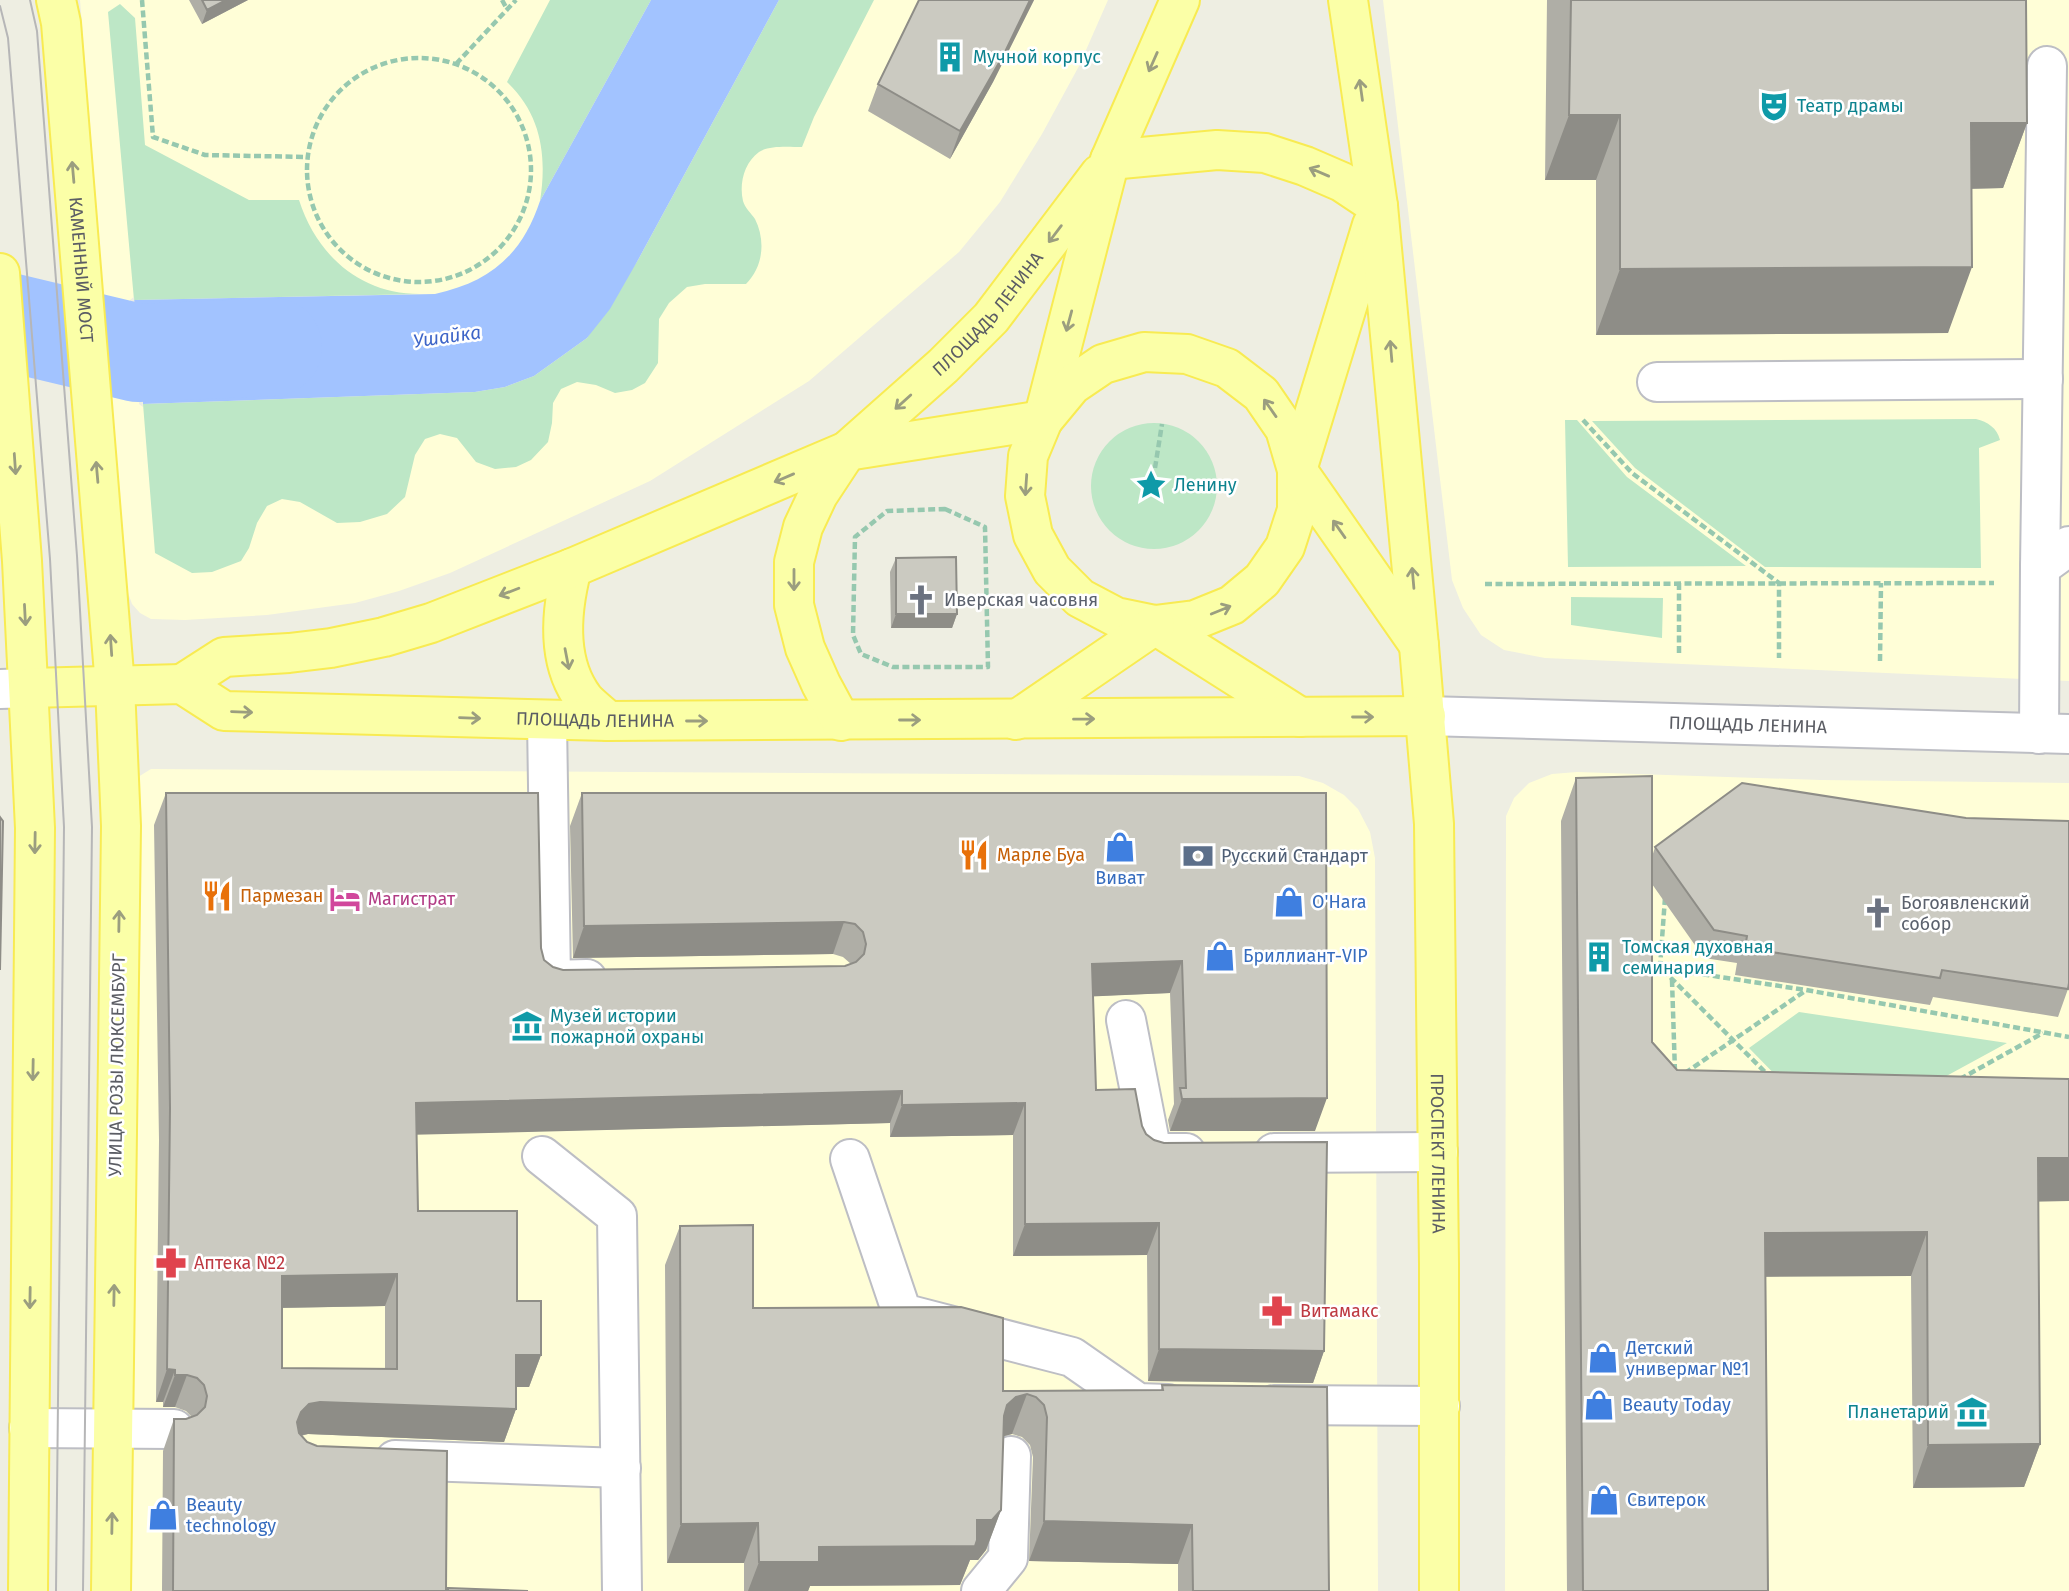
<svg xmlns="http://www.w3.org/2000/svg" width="2069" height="1591" font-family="'Fira Sans',sans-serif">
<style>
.commercial{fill:#fffed7}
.green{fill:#bde7c6}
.water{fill:#a2c3ff}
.pier{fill:#eeeee2}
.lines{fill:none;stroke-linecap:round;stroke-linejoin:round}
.river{stroke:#a2c3ff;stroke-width:98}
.minor-casing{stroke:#bdbec4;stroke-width:42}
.major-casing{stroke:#f8eb52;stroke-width:42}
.path{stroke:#96c8af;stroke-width:4.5;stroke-dasharray:7 3.5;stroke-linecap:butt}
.minor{stroke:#fff;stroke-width:38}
.major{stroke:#fbffa7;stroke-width:38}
.tram{stroke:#b6b6b7;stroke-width:2}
.wall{fill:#afaea6;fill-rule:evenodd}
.shaded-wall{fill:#8e8d87}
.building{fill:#cbcac1;stroke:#8e8d87;stroke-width:2;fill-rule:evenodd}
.oneway{stroke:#9b9e7f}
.labels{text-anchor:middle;stroke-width:5;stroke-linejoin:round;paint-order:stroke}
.culture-label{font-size:18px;fill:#0d838f;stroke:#fff;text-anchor:start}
.street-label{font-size:18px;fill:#5b5d64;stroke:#fff}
.worship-label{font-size:18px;fill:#5b616d;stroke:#fff;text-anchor:start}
.food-label{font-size:18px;fill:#c56008;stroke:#fff;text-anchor:start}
.service-label{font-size:18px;fill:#4e5e75;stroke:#fff;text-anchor:start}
.shop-label{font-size:18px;fill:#366cbe;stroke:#fff;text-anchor:start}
.hotel-label{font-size:18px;fill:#b23c85;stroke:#fff;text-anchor:start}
.health-label{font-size:18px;fill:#be3a42;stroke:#fff;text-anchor:start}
.water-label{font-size:19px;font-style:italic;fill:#3e65c8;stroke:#fff}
</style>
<rect width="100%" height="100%" fill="#eeeee2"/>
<path class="commercial" d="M80,0H1108L1079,66L1042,134L1000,202L959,252L809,381L650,481L450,573L399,591L355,603L267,615L185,620L151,619L140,613L132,604L127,590Z
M1383,0H2069V681L1545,658L1504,650L1481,635L1463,608L1452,580Z
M151,769L1299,776L1323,783L1344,795L1358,809L1370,832L1375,858L1378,1591H130L135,789L138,777Z
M1577,772L1821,780L2069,783V1591H1505L1506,816L1514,798L1529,783L1552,774Z"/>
<path class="green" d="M550,0H651L540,201C547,157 542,115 507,82Z
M779,0H874L814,117L802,147C789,147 769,145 759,152C744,163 739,184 743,201C745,208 751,213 755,219C766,241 763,267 746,284H705L687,287L669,303L659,319L658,363L645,383L632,390L615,393L596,385L577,382L561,389L553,403L552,423L548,442L531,460L516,467L495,469L476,462L457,438L440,434L425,439L415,455L405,497L387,514L360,522L337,523L300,502L282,499L267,506L257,523L249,548L241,561L212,572L192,573L155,553L143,404L475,392L505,387L534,376L587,338L638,260Z
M120,4L135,18L145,145L249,200H299C317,256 361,295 422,294L134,300L108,12Z
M1976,419C1988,422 1997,428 2000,440L1979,448L1981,568L1765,567L1635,468L1592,421Z
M1577,420L1627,477L1746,566L1568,567L1565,420Z
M1091 486a63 63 0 1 1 126 0a63 63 0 1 1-126 0Z
M1571,597L1663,598L1662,638L1571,625Z
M1799,1012L2007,1043L1906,1098H1798L1749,1048Z"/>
<path class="water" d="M651,0H779L638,260L610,309L587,338L534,376L505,387L475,392L143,404L134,300L435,294C490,282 522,255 540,201Z"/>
<path class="pier" d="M134,297L138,353L143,407L139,404L135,353L130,300Z"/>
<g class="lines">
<path class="river" d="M0,320L138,353L273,347"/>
<g class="minor-casing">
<g id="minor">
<path d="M1657,382L2043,379"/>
<path d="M2040,567L2047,66"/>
<path d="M0,689L29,688"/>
<path id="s1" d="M1426,716L2069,734"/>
<path d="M547,721L551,980L587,979"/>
<path d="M2039,734L2040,567L2069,546"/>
<path d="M1126,1020L1152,1153H1186"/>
<path d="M1274,1153L1438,1152"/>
<path d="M542,1156L617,1216L622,1591"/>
<path d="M850,1159L902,1313L1072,1357L1138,1403L1168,1404"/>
<path d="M1274,1405L1440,1406"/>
<path d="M29,1428L174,1429"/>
<path d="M395,1460L621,1468"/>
<path d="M981,1591L1008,1558L1011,1456"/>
</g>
</g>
<g class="major-casing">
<g id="major">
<path id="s2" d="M56,0L61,23L115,686L121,826L111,1591"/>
<path d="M1180,0L1110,160L1043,420L1028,456L1025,496L1033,535L1052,570L1080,598L1116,617L1155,625L1195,620L1232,605L1262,580L1285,547L1297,510V470L1372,225"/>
<path id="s3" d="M1348,0L1378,206L1419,646L1434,824L1439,1264V1591"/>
<path d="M1110,160L1217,150L1265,153L1305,166L1342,182L1378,206"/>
<path d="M0,273L22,561L35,828L28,1591"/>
<path d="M572,568C561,610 556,662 584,699C591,707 601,714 608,721"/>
<path d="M1155,625L1300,717"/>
<path d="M182,684L224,657L289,653L331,648L384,637L431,623L572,568L847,451L1043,420L1072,385L1103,364L1144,352L1187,354L1227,368L1261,394L1285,429L1297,470L1419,645"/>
<path id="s4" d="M29,688L182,684L224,711L608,721L1426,716"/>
<path d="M1016,720L1155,625"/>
<path id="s5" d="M841,721L821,684L805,648L794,605V562L803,527L818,495L847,451L943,366L991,318L1100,174"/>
</g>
</g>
<path class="path" d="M142,0L153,137L205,155L307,157
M502,0L507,9
M307 170a112 112 0 1 1 224 0a112 112 0 1 1-224 0Z
M456,64L516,0
M1583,420L1632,473L1779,583V658
M1155,468L1162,424
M945,509L985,527L988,667H893L861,654L853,635L855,537L887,511Z
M1679,583V655
M1485,584L1994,583
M1880,661L1881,583
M1665,898L1660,967L1768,1075
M1661,968L1806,990L2069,1037
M1672,980L1675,1072
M1685,1073L1805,991
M1960,1079L2043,1033"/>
<use href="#minor" class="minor"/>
<use href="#major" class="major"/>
<path class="tram" d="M30,0L37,31L77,556L92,827L83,1591
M0,6L8,38L50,559L64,827L56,1591"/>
</g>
<path class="wall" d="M189,0H248L202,24Z
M919,0H1034L993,82L950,159L868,111L878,84Z
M1547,0H2026L2027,123L2003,188L1972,189L1948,333L1596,335V180H1545Z
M896,558L957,614L952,628H891L890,572Z
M1576,778L1652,857L1655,847L2068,989L2058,1017L1933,997L1930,1005L1735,975L1737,963L1704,958L1652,884V1042L1677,1070L2038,1202L2040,1444L2024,1487L1913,1488L1911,1276H1766L1768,1591H1567L1561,821Z
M166,793L541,948L544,960L553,967L563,970L845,966L851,964L843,957L833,954L573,958L570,826L582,793H1326L1315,1131H1170L1168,1120L1174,1104L1170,993L1093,996L1096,1090L1142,1126L1146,1134L1324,1351L1313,1383L1148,1381L1147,1255L1013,1256V1135L890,1137V1123L416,1134L418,1211L517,1301L541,1355L529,1387H516V1409L504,1442L308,1434L301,1436L446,1591H162L163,1451L174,1419H186L192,1417L186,1411L175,1407H163V1402H156L159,1140L154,825ZM385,1306V1369L282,1368V1308Z
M680,1226L753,1308L1003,1391L1161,1390L1162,1385L1329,1591H1178V1564L1029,1561L1033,1457L1030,1445L1022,1437L1012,1434L1003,1436L1001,1510L986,1550L978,1560H970L960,1585L810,1586L808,1591H744V1563H667L665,1265Z"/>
<path class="shaded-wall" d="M226,0H248L202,24L207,10Z
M1030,0H1034L993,82L950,159L960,131Z
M1569,115H1620L1596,180H1545Z
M1971,123H2027L2003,188L1948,189Z
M1972,267L1948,333L1596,335L1620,269Z
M896,614H957L952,628H891Z
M844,922L833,954L573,958L584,926Z
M1182,961L1170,993L1080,997L1092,964Z
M902,1091L890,1123L404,1135L416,1103Z
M1327,1098L1315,1131H1170L1182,1099Z
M1025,1103L1013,1135L890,1137L902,1105Z
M2038,1158H2069V1201L2022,1202Z
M1159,1223L1147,1255L1013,1256L1025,1224Z
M1927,1232L1911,1276L1750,1277L1765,1233Z
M397,1274L385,1306L271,1308L282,1276Z
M1159,1349L1324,1351L1313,1383L1148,1381Z
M516,1355H541L529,1387H504Z
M167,1369L175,1370L163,1402H156Z
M175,1375H187L175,1407H163Z
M1027,1394L1012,1434L1001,1437L992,1445L1007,1405L1016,1397Z
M320,1402L516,1409L504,1442L308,1434L297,1436L289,1444L301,1412L309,1404Z
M2040,1444L2024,1487L1913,1488L1928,1445Z
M1001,1510L986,1550L978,1560H970L960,1585L810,1586L808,1591H748L759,1562L819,1547L977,1520Z
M1044,1521L1192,1525L1178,1564L1029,1561Z
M758,1523L744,1563H667L681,1524Z"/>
<path class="building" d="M202,0H226L207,10Z
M919,0H1030L1004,54L960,131L878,84Z
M1571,0H2026L2027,123H1971L1972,267L1620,269V115H1569Z
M956,557L957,614H896V558Z
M1652,776V1042L1677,1070L2069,1079V1158H2038L2040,1444L1928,1445L1927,1232L1765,1233L1768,1591H1583L1576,778Z
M1742,783L1966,818L2069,821V983L2068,989L1942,970L1940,978L1745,948L1747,936L1714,930L1655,847Z
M166,793H538L541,948L544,960L553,967L563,970L845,966L856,962L864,954L866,944L863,932L855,924L844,922L584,926L582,793H1326L1327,1098L1182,1099L1180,1088H1186L1182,961L1092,964L1096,1090L1135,1089L1142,1126L1146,1134L1154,1140L1164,1143L1327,1142L1324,1351L1159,1349V1223L1025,1224V1103L902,1105V1091L416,1103L418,1211H517V1301H541V1355H516V1409L320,1402L309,1404L301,1412L297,1422L299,1433L307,1442L317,1446L447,1451L446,1591H173L174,1419H186L197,1415L205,1407L207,1396L204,1385L197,1378L187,1375H175V1370L167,1369L170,1108ZM397,1274V1369L282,1368V1276Z
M0,817L3,821L0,970Z
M753,1225V1308L961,1307L1003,1318V1391L1163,1390L1162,1385L1327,1387L1329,1591H1193L1192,1525L1044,1521L1047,1417L1044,1405L1036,1397L1027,1394L1016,1397L1007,1405L1004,1416L1001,1510L992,1520H977V1540L975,1546L819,1547V1562H759L758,1523L681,1524L680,1226Z
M448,1588L528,1591H448Z"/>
<defs><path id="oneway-shaft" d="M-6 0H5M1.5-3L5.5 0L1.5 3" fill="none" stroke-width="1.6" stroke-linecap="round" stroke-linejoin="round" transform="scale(1.75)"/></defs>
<g class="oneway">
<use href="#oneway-shaft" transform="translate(1153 62) rotate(114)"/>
<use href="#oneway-shaft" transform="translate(1361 90) rotate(-98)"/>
<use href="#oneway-shaft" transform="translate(73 172) rotate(-95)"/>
<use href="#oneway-shaft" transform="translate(1319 172) rotate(-157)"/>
<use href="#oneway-shaft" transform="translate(1055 234) rotate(127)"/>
<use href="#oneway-shaft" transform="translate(1069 321) rotate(105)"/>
<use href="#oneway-shaft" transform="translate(1391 351) rotate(-95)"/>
<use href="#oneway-shaft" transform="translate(903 402) rotate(138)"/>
<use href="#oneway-shaft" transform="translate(1270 408) rotate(-125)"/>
<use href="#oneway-shaft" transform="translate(15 464) rotate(86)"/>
<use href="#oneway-shaft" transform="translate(97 472) rotate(-95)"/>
<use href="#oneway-shaft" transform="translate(784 478) rotate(157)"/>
<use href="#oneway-shaft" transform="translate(1026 485) rotate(94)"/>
<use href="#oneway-shaft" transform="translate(1339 529) rotate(-125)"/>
<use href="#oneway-shaft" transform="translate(1413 578) rotate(-95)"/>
<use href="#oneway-shaft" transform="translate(794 580) rotate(90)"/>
<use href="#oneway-shaft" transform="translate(509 592) rotate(159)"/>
<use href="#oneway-shaft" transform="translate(1221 610) rotate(-22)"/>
<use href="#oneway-shaft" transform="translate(25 615) rotate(87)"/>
<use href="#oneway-shaft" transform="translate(111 645) rotate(-94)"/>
<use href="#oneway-shaft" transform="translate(567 659) rotate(79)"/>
<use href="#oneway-shaft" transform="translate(242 712) rotate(2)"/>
<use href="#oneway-shaft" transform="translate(1363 717)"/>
<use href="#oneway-shaft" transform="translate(470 718) rotate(2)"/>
<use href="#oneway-shaft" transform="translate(1084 719) rotate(-1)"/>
<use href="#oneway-shaft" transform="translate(910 720)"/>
<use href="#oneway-shaft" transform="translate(697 721)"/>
<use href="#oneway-shaft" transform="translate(35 843) rotate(91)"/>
<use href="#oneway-shaft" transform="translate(119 921) rotate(-89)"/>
<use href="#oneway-shaft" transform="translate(33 1070) rotate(91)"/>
<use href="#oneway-shaft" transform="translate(114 1295) rotate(-89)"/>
<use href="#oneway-shaft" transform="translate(30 1298) rotate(91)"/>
<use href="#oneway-shaft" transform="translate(112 1523) rotate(-89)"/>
</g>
<defs>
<g id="building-bare" transform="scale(2.415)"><path d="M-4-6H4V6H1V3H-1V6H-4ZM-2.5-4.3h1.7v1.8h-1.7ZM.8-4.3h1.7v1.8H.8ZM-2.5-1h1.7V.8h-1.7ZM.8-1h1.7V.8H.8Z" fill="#0f9aa8" stroke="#fff" stroke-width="2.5" paint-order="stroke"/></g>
<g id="theatre-bare" transform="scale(2.415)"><path d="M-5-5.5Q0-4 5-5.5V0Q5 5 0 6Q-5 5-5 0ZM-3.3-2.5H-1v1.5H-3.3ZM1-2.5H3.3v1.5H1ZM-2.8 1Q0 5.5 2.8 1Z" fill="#0f9aa8" stroke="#fff" stroke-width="2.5" paint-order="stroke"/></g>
<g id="sight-bare" transform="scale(2.415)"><path d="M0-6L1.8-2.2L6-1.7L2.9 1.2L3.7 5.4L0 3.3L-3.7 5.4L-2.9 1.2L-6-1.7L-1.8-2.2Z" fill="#0f9aa8" stroke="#fff" stroke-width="2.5" paint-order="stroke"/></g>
<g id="church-bare" transform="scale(2.415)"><path d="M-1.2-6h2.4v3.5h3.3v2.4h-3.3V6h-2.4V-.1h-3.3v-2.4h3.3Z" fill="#6b7280" stroke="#fff" stroke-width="2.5" paint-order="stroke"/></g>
<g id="shop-bare" transform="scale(2.415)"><path d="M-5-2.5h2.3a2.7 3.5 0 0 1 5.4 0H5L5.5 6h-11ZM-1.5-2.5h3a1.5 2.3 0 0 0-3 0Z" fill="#3f7fe0" stroke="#fff" stroke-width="2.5" paint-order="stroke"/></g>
<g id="restaurant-bare" transform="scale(2.415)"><path d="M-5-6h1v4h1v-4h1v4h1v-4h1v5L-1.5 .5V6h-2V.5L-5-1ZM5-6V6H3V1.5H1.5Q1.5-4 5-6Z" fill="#e8710a" stroke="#fff" stroke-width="2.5" paint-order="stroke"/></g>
<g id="bank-bare" transform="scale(2.415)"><path d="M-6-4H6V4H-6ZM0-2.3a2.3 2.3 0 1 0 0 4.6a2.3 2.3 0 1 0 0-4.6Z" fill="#5c6f8a" stroke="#fff" stroke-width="2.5" paint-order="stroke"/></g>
<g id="hotel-bare" transform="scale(2.415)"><path d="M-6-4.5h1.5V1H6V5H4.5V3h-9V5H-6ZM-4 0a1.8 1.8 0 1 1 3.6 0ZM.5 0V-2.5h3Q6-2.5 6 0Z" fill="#d1479c" stroke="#fff" stroke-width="2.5" paint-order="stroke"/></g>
<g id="museum-bare" transform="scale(2.415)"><path d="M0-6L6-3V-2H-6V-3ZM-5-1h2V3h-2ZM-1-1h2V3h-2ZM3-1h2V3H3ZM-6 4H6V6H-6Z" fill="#0f9aa8" stroke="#fff" stroke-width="2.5" paint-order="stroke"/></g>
<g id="pharmacy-bare" transform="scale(2.415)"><path d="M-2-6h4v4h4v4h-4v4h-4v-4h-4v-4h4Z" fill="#e0444e" stroke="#fff" stroke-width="2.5" paint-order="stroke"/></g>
</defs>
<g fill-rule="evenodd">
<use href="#building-bare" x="950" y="57"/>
<use href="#theatre-bare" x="1774" y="106"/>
<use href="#sight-bare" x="1151" y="485"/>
<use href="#church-bare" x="921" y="600"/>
<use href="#shop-bare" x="1120" y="847"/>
<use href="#restaurant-bare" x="974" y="855"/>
<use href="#bank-bare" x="1198" y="856"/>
<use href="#restaurant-bare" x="217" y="896"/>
<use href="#hotel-bare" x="345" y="899"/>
<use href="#shop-bare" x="1289" y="902"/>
<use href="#church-bare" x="1878" y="913"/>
<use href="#shop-bare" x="1220" y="956"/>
<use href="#building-bare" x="1599" y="957"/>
<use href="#museum-bare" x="527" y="1026"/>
<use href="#pharmacy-bare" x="171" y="1263"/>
<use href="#pharmacy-bare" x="1277" y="1311"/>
<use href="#shop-bare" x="1603" y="1358"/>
<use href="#shop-bare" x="1599" y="1405"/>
<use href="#museum-bare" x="1972" y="1412"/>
<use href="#shop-bare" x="1604" y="1500"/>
<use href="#shop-bare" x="163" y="1515"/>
</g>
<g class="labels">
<g class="culture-label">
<text x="973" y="63">Мучной корпус</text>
<text x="1797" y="112">Театр драмы</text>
<text x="1174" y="491">Ленину</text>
<text x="1622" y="953">Томская духовная<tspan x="1622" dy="21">семинария</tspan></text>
<text x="550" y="1022">Музей истории<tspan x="550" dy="21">пожарной охраны</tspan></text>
<text x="1949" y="1418" text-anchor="end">Планетарий</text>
</g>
<g class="street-label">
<text dy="6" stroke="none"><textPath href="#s2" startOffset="271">КАМЕННЫЙ МОСТ</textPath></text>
<text dy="6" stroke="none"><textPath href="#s5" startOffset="490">ПЛОЩАДЬ ЛЕНИНА</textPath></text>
<text dy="6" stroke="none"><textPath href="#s4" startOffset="574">ПЛОЩАДЬ ЛЕНИНА</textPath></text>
<text dy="6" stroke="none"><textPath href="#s1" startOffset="322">ПЛОЩАДЬ ЛЕНИНА</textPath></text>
<text transform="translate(117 1065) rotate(-89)" y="6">УЛИЦА РОЗЫ ЛЮКСЕМБУРГ</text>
<text dy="6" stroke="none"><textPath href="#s3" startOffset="1158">ПРОСПЕКТ ЛЕНИНА</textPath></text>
</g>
<g class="worship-label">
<text x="944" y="606">Иверская часовня</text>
<text x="1901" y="909">Богоявленский<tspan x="1901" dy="21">собор</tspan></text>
</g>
<g class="food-label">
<text x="997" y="861">Марле Буа</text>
<text x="240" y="902">Пармезан</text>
</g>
<g class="service-label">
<text x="1221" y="862">Русский Стандарт</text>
</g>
<g class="shop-label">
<text x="1120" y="884" text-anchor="middle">Виват</text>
<text x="1312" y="908">O'Hara</text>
<text x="1243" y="962">Бриллиант-VIP</text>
<text x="1626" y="1354">Детский<tspan x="1626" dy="21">универмаг №1</tspan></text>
<text x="1622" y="1411">Beauty Today</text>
<text x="1627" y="1506">Свитерок</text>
<text x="186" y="1511">Beauty<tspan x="186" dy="21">technology</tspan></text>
</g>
<g class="hotel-label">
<text x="368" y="905">Магистрат</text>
</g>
<g class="health-label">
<text x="194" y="1269">Аптека №2</text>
<text x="1300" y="1317">Витамакс</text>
</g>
<g class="water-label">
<text transform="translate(447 336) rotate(-8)" y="7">Ушайка</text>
</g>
</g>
</svg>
